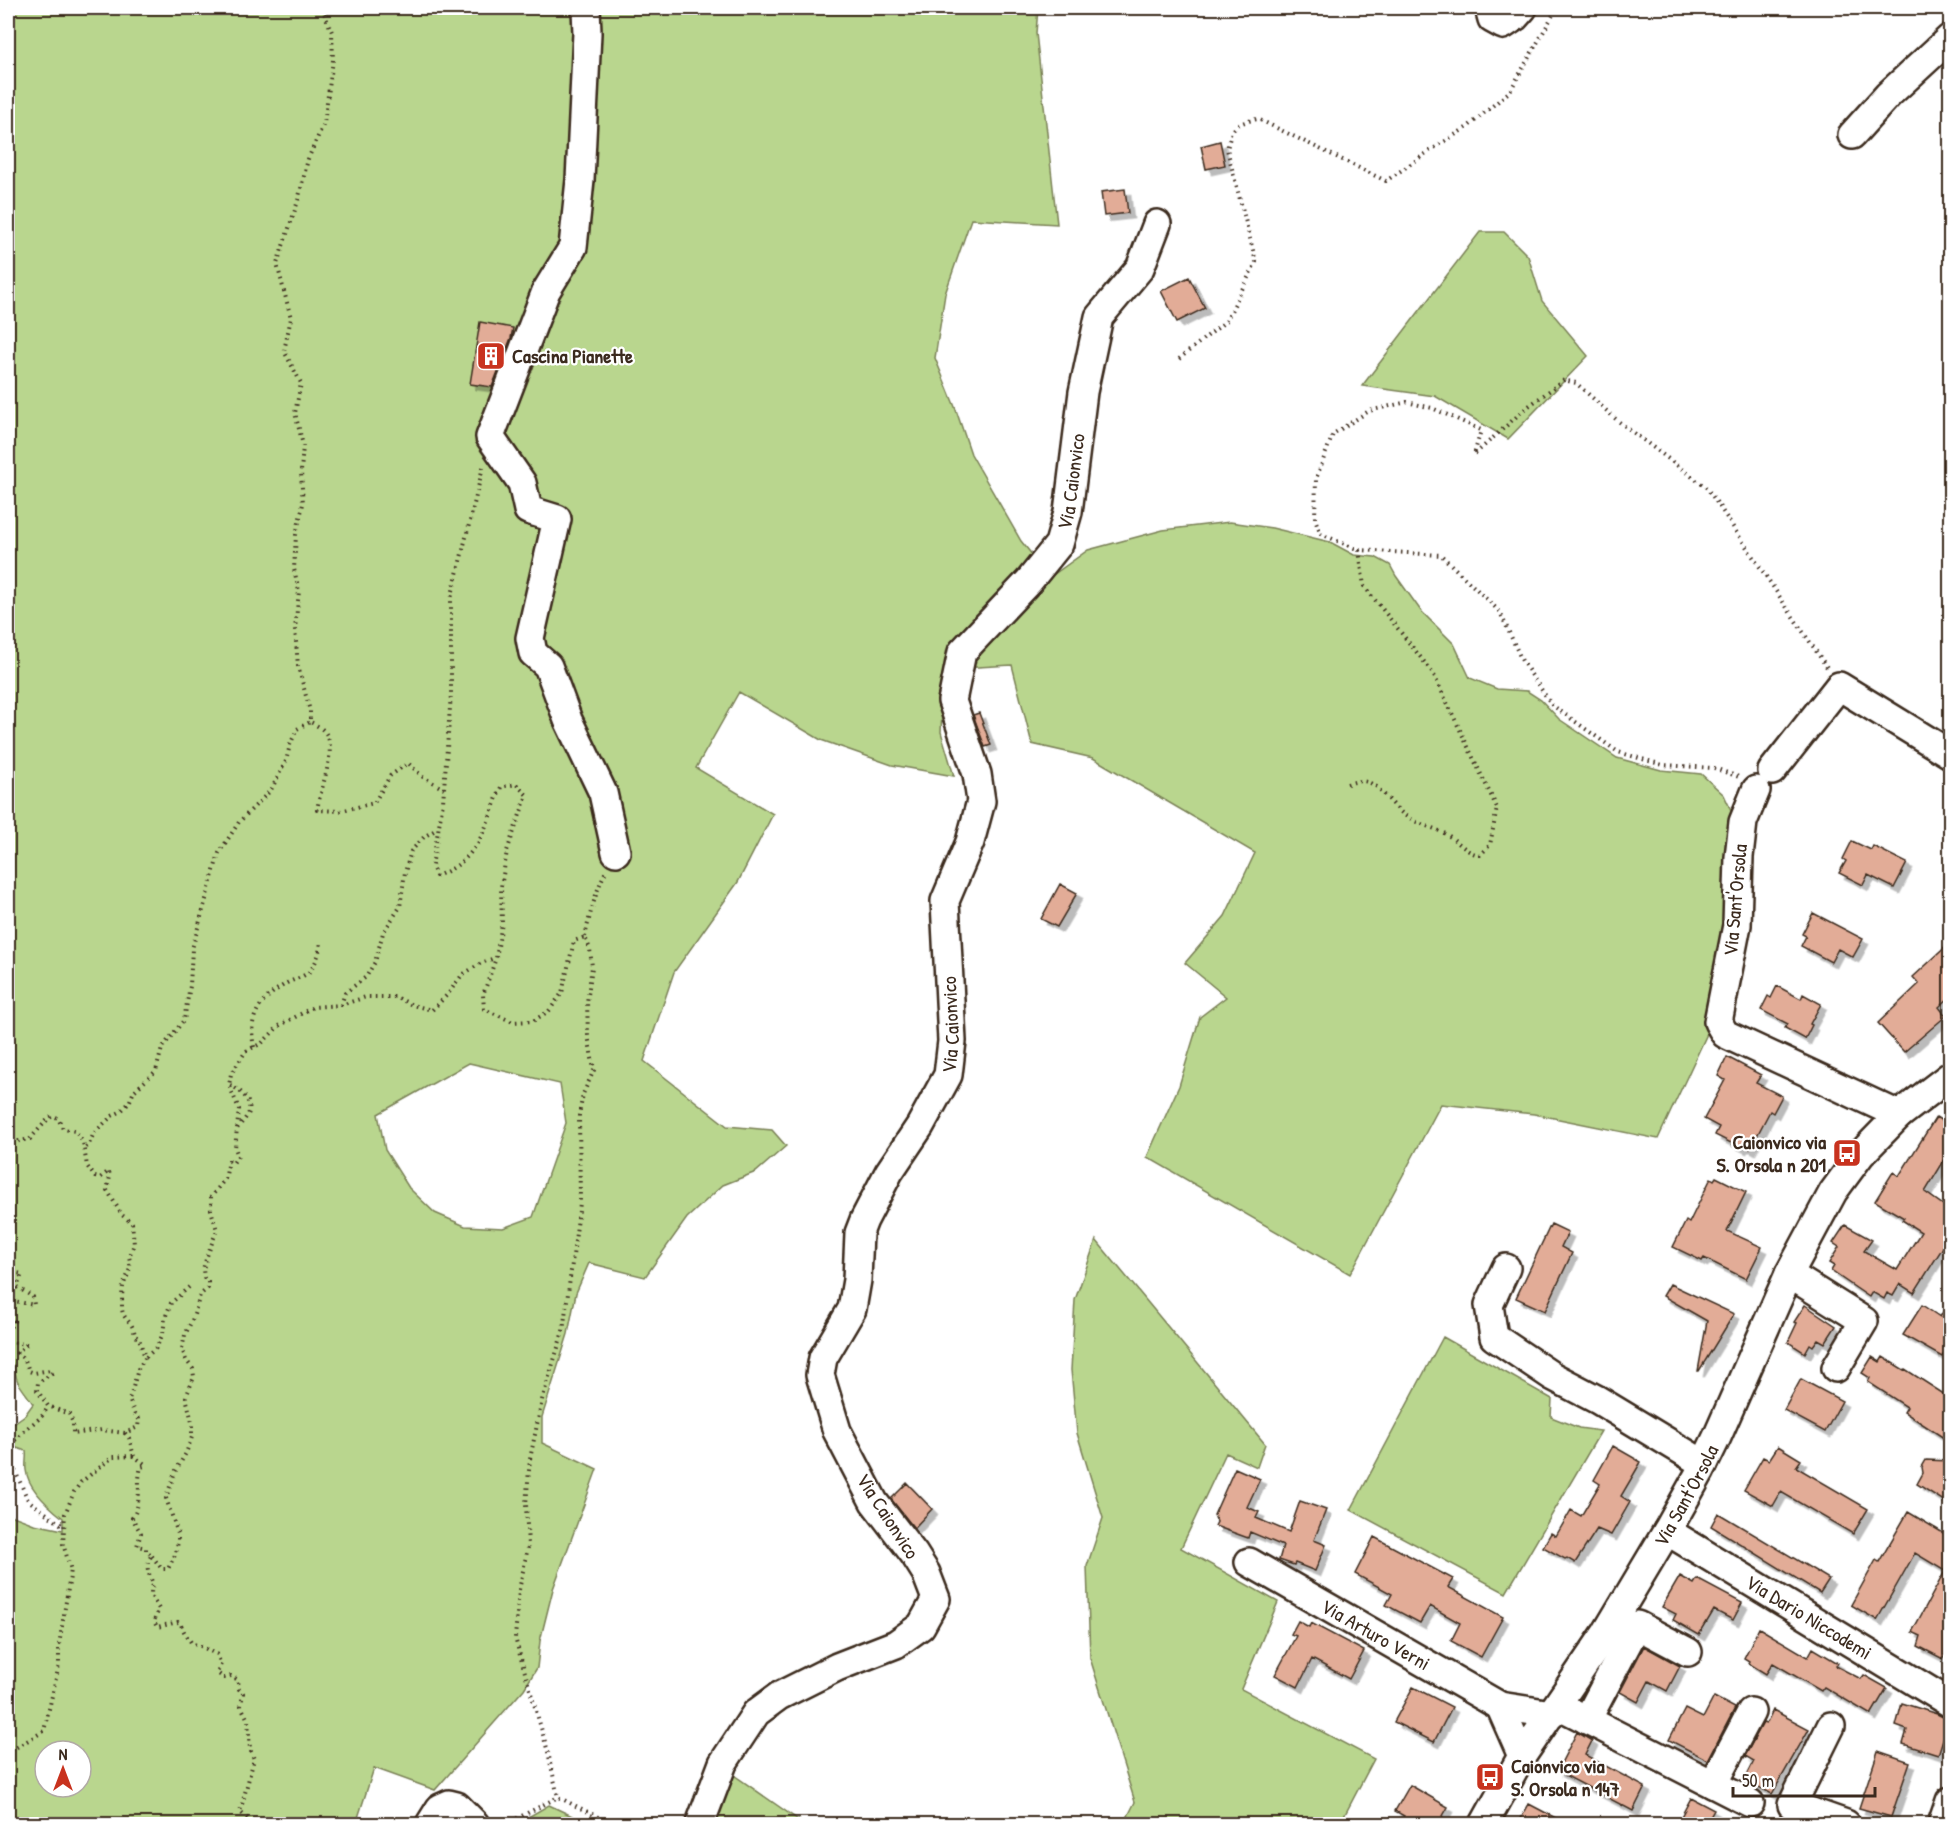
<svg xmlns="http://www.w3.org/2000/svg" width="1958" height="1832" font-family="'Patrick Hand',sans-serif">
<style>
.green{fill:#b9d68e;stroke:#7a8056;stroke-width:1.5;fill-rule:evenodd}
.building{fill:#e2ac97;stroke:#3b2a1e;stroke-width:1.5;filter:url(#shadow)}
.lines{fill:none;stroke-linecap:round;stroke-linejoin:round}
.minor-casing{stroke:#3b2a1e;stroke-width:32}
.path{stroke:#3b2a1e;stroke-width:4;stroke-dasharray:1.5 4.5;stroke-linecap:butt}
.minor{stroke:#fff;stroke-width:27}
.labels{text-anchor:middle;stroke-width:4.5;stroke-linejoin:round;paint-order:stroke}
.poi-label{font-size:20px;font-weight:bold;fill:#3b2a1e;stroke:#fff;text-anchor:start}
.street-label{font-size:20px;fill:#3b2a1e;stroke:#fff}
</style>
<defs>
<filter id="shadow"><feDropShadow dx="5.5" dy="5.5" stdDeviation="0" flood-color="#0004"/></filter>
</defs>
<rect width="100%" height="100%" fill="#fff"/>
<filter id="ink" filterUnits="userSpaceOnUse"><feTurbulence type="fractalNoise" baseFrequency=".0167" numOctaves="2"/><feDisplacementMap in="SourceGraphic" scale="12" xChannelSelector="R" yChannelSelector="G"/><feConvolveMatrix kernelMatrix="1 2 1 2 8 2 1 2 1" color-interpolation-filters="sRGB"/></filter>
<g filter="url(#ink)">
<path class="green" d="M8,8H1038L1036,33L1057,224L971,219L945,294L935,358L955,407L971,454L1021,541L1050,577L1088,550L1163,530L1230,522L1272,528L1330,542L1354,555L1375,557L1390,565L1396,576L1421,611L1454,644L1470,678L1497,689L1527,691L1541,700L1559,719L1617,758L1661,770L1701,774L1724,795L1736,821L1728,926L1706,1036L1658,1139L1534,1114L1441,1104L1350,1274L1147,1157L1179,1086L1200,1017L1226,997L1185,963L1225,916L1255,853L1093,758L1032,744L1012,665L944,669L941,732L954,776L892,765L821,740L739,692L696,768L773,814L738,882L674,972L644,1061L727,1126L772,1130L786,1146L756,1172L723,1185L687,1218L645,1277L589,1263L576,1293L568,1334L542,1417V1443L597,1469L553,1589L540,1641L537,1668L524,1689L435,1790L374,1768L356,1824H8V1514L34,1524L63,1530V1518C49,1507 28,1489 26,1470C25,1463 27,1458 26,1451L17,1448L11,1451L8,1449V1430L11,1425L25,1415L33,1404C28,1396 22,1389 18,1382C13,1373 17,1365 8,1359ZM469,1063L560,1084L566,1123L533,1217L503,1228L465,1226L435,1213L409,1188L385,1150L378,1114ZM45,1751H81V1787H45Z
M1480,232H1504L1528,256L1542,301L1588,356L1508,439L1435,396L1362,386Z
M1096,1240L1265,1444L1257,1467L1226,1453L1181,1548L1278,1602L1241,1689L1374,1759L1340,1824H1124L1135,1802L1090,1658L1087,1566L1103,1518L1077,1433L1071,1370L1075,1300Z
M1443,1337L1552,1399L1551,1417L1579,1428L1601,1431L1506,1593L1351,1510Z
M728,1771L804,1824H710Z
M549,1805L589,1824H516Z"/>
<path class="building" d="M1220,141L1225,165L1206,169L1201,146Z
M1125,189L1128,213L1104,216L1101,192Z
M1189,277L1205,308L1177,322L1161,291Z
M480,322L513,328L511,338L492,387L470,384Z
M979,713L991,745L985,747L973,715Z
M1852,841L1871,850L1873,846L1907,863L1894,888L1868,875L1863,885L1839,873L1846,861L1843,859Z
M1060,884L1077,893L1057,927L1041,919Z
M1813,913L1863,939L1853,957L1838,949L1831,962L1801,946L1806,936L1802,934Z
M1950,943V997L1939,1007L1946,1016L1904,1052L1878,1023L1919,984L1913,977Z
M1777,986L1801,999L1803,994L1821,1004L1810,1024L1812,1025L1805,1039L1785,1028L1788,1024L1761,1010L1768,996L1771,998Z
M1727,1057L1761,1075L1756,1083L1782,1096L1773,1113L1770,1111L1750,1149L1743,1145L1741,1148L1715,1135L1719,1127L1704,1119L1725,1080L1718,1076Z
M1936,1117L1950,1126V1151L1925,1192L1950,1210V1248L1945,1244L1914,1293L1900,1284L1893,1296L1887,1293L1884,1299L1872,1292L1869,1297L1831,1271L1834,1266L1829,1263L1839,1247L1833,1243L1845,1225L1872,1240L1864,1251L1897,1270L1921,1232L1902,1220L1904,1218L1875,1201L1893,1172L1899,1176Z
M1716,1177L1746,1192L1727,1231L1762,1247L1746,1279L1704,1258L1702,1261L1673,1247L1686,1221L1689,1223L1711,1178L1714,1180Z
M1551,1224L1568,1232L1561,1247L1572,1253L1545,1311L1516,1298Z
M1670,1284L1734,1314L1699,1371H1698L1707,1321L1663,1296Z
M1950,1300V1343L1942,1357L1903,1335L1922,1305L1940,1317Z
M1805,1305L1836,1326L1825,1343L1818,1339L1813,1346L1810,1344L1805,1353L1788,1342L1797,1323L1794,1322Z
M1872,1357L1880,1362L1883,1357L1904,1370L1905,1369L1950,1398V1442L1904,1412L1907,1407L1868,1382L1870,1378L1862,1373Z
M1801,1379L1842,1401L1825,1432L1784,1410Z
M1613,1446L1641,1462L1621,1496L1630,1502L1611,1535L1597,1529L1575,1563L1567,1558L1565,1559L1543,1547L1551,1533L1556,1536L1571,1510L1581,1516L1600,1484L1594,1480Z
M1778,1446L1801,1460L1796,1467L1868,1509L1853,1534L1781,1492L1773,1506L1744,1490L1763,1457L1769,1460Z
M1926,1460L1950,1461V1505L1917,1484L1923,1473L1922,1467Z
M1235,1468L1260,1479L1247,1507L1259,1512L1256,1518L1289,1532L1300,1501L1326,1510L1314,1540L1326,1545L1315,1571L1295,1563L1294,1565L1279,1560L1283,1546L1250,1532L1248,1538L1215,1526L1217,1522L1214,1515Z
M907,1483L932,1509L914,1528L891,1499Z
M1908,1512L1950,1537V1646L1943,1659L1918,1646L1921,1636L1912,1632L1945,1571L1915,1553L1877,1620L1851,1605L1876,1560L1879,1562Z
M1718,1513L1829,1579L1820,1593L1711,1526Z
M1374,1537L1453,1579L1448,1587L1503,1617L1481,1657L1451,1641L1460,1623L1430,1606L1420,1623L1386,1605L1392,1594L1355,1574Z
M1680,1576L1694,1584L1697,1579L1742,1603L1733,1620L1714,1610L1699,1635L1673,1620L1676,1614L1662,1607Z
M1298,1621L1309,1627L1311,1623L1364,1651L1349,1679L1312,1659L1298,1687L1275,1675L1296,1636L1291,1634Z
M1759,1628L1808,1657L1813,1648L1838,1663L1836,1666L1861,1679L1864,1675L1887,1688L1871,1715L1824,1687L1821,1691L1773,1663L1766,1674L1748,1663L1749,1661L1744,1658Z
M1644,1646L1680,1666L1667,1691L1649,1681L1638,1702L1620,1692Z
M1413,1687L1452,1707L1434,1742L1394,1722Z
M1714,1697L1735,1708L1708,1760L1669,1740L1685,1709L1703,1718Z
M1902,1703L1937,1714L1949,1720L1938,1755L1903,1744L1907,1730L1896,1726Z
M1773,1710L1809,1729L1772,1794L1749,1782L1751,1777L1747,1775L1754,1761L1745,1756L1763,1723L1766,1724Z
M1577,1732L1592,1741L1585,1755L1645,1787L1633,1811L1557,1771Z
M1878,1751L1910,1762L1891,1817L1859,1808Z
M1410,1785L1448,1807L1440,1821L1438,1819L1434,1824H1398L1404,1816L1395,1811Z
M1691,1798L1714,1810L1706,1824H1677Z
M1529,1804L1567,1824H1518Z"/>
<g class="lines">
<g class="minor-casing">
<g id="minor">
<path d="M586,8L587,33L580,180L573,247L546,291L490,437L522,483L528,510L557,519L530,638L533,653L548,666L568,720L603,793L616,852"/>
<path d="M1489,8L1492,19L1503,25L1515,17L1523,8"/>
<path d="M1852,135L1888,95L1950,38"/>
<path d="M1772,771L1839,686L1950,754"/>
<path d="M1756,790L1743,822L1739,857L1737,925L1718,1022L1725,1034L1899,1115"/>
<path d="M1506,1268L1489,1305L1494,1337L1552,1376L1598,1400L1704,1464"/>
<path d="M1789,1274L1864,1321L1836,1368"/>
<path id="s1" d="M1667,1531L1950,1703"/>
<path id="s2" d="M1249,1562L1500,1706L1552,1714"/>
<path d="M1558,1705L1750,1803"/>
<path d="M1500,1706L1522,1756"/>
<path d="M1587,1720L1637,1625L1688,1652"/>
<path d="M1831,1726L1792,1805L1846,1824"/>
<path d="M1713,1784L1751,1712"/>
<path d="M430,1824L440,1808L449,1804L457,1806L475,1824"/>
<path id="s3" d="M700,1824L723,1763L756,1713L779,1696L837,1667L896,1644L921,1626L936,1599L926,1573L914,1554L874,1502L837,1431L820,1375L823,1358L852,1309L857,1280L859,1233L864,1220L889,1172L920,1126L948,1075L952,1041L945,901L970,842L981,801L977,774L952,701L962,652L1029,581L1059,544L1068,512L1083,392L1099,317L1140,268L1157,224"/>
<path id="s4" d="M1484,1824L1522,1756L1606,1633L1667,1531L1700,1472L1717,1437L1789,1274L1833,1192L1861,1154L1899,1115L1950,1076"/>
<path d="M1942,1824L1950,1801"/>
</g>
</g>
<path class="path" d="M322,8L332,32L333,60L324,123L308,159L298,201L277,264L291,318L284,351L301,383L295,413L303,445L301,472L303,504L296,535L294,569L299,591L295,629L298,666L310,711V722C319,726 327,731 329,741C333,759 320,791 317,810L340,811L374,803L390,776L408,763L423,777L444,789
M1179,359L1226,321L1256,262L1227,149C1232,127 1235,123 1258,119L1386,181L1428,152L1469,126L1510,91L1557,8
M483,467L451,599V694L443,802L432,866L436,876C480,860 485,827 501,787L516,784L527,795L507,851L501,887L502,923L496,958L483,995L484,1009L513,1022L533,1021L549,1011L562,993L574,941L585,937L590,949L592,967L587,1002L588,1035L594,1070L583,1094L579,1115L580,1203L563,1331L542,1400L530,1459L526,1504L528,1547L519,1590L515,1638L548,1752L558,1797L612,1824
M1359,550L1441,555L1500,612L1522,661L1552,705L1618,752L1663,765L1714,768L1739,777
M1347,784C1357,781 1364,779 1374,785C1381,789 1394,807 1403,814C1417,825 1435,827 1449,836C1461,844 1467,853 1480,855L1490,845L1497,808L1433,673L1364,586L1359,550L1321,534L1315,519L1316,479L1333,434L1369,411L1407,402L1432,408L1481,430L1474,455L1526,408L1564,380L1576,383L1618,421L1707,488L1828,669
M585,937C590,913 596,890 607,869
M341,1005L345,993L366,977L375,962L383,933L400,907L405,872L411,851L425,836L437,829
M254,1047C248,1018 258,1001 284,985C291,980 302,978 309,972C317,962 319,954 321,942
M230,1085C239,1089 252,1100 249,1112C247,1118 240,1124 237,1129
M8,1148L19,1141L30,1139L49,1118L53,1116L58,1118L63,1129L75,1131L83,1142L87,1166L95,1177L100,1178L109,1171L110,1177L107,1190L122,1215L132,1223L134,1244L129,1257C133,1270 125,1278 123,1287C122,1292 122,1301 122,1307C122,1321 133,1319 135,1336L139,1338L145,1358L138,1369L132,1391L129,1399L135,1415L139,1419L138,1427L125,1433L102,1430L73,1434V1423L69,1414L48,1406L37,1390L38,1383L52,1373L50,1370L34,1373L29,1371L25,1360L17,1353L27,1344
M86,1148L89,1144L94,1133L112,1116L120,1112L129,1103L134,1091L156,1071L162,1048L184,1020L190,986L192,949L219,853L239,822L271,790L286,761L290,745L297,729L310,722
M8,1276L12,1277L17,1273L22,1274L17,1287L33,1297L34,1305L14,1301L8,1304
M8,1318L14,1321L8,1331
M8,1342L27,1344
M146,1357L156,1348L163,1334L165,1318L171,1303L189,1287
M125,1433L129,1438L134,1456L145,1464V1466L141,1467C136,1484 143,1503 132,1518L141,1533L137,1546L146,1548V1551L152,1555C143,1566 150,1574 153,1585C148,1595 154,1600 159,1609L154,1621L157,1627L178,1622L181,1624C183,1632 188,1637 192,1644C203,1645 207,1651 217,1654L221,1664L217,1673L224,1678L231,1676L238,1680L239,1689L243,1693L241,1706L248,1720L250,1749L254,1759L240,1812L248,1819L249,1824
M15,1440C22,1435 25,1429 31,1425C41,1417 42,1418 48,1406
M8,1461L13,1466L28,1500L63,1526
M152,1556L162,1569H168L176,1553L178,1541V1534L166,1498L175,1472L186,1453L192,1437V1422L186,1397L194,1377L193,1369L186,1360L182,1349L185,1335L193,1318L200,1295L208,1288V1282L204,1278L203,1269L207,1256L217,1230L211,1210V1197L225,1179L229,1161L233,1163L238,1156L235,1148L239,1109L229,1085L231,1074L246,1051L262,1043L279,1026L313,1007L341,1005L366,997H396L412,1005L432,1010L448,994L462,975L481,963L495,958
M8,1755L10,1751L44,1731L59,1665V1645L71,1570L63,1544L65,1514L74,1492L81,1482L113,1457L134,1456
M506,1824L558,1797"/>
<use href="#minor" class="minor"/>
</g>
</g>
<defs>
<g id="building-square" transform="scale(1.5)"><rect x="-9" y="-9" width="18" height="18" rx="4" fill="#c8321e" stroke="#fff"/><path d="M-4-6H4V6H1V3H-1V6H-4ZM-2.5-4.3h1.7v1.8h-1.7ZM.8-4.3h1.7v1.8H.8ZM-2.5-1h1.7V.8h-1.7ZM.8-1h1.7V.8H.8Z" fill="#fff"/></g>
<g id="bus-square" transform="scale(1.5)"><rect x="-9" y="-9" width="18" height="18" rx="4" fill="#c8321e" stroke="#fff"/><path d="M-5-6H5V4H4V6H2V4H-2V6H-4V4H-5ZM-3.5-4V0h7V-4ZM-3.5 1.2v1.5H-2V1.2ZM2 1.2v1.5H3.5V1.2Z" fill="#fff"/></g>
</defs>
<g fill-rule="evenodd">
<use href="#building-square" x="491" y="356"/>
<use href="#bus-square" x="1847" y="1153"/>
<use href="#bus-square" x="1490" y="1777"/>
</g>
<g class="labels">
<g class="poi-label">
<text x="512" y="363">Cascina Pianette</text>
<text x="1826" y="1149" text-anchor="end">Caionvico via<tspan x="1826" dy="23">S. Orsola n 201</tspan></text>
<text x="1511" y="1773">Caionvico via<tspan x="1511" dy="23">S. Orsola n 147</tspan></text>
</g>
<g class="street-label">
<text dy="7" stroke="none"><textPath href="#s3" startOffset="1575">Via Caionvico</textPath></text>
<text transform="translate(1735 900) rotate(-85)" y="7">Via Sant'Orsola</text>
<text dy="7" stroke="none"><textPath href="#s3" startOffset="981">Via Caionvico</textPath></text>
<text dy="7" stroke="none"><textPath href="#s4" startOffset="386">Via Sant'Orsola</textPath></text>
<text transform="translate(888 1516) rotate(57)" y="7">Via Caionvico</text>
<text dy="7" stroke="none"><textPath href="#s1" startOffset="166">Via Dario Niccodemi</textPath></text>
<text dy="7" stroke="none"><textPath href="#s2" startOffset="146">Via Arturo Verni</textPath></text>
</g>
</g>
<rect width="1958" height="1832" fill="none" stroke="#fff" stroke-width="30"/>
<rect x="15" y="15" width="1928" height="1802" fill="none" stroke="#3b2a1e" stroke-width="2" filter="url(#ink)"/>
<g transform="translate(63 1769)"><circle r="28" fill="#ffffff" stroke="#b1aaa5" stroke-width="1.5"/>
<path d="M0-4.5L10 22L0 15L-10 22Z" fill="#c8321e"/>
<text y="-9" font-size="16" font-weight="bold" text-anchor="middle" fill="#3b2a1e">N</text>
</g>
<path d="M1733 1787v9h142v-9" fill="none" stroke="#3b2a1e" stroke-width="3"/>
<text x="1742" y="1787" font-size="18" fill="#3b2a1e" stroke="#ffffff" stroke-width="4.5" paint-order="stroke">50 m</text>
</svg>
